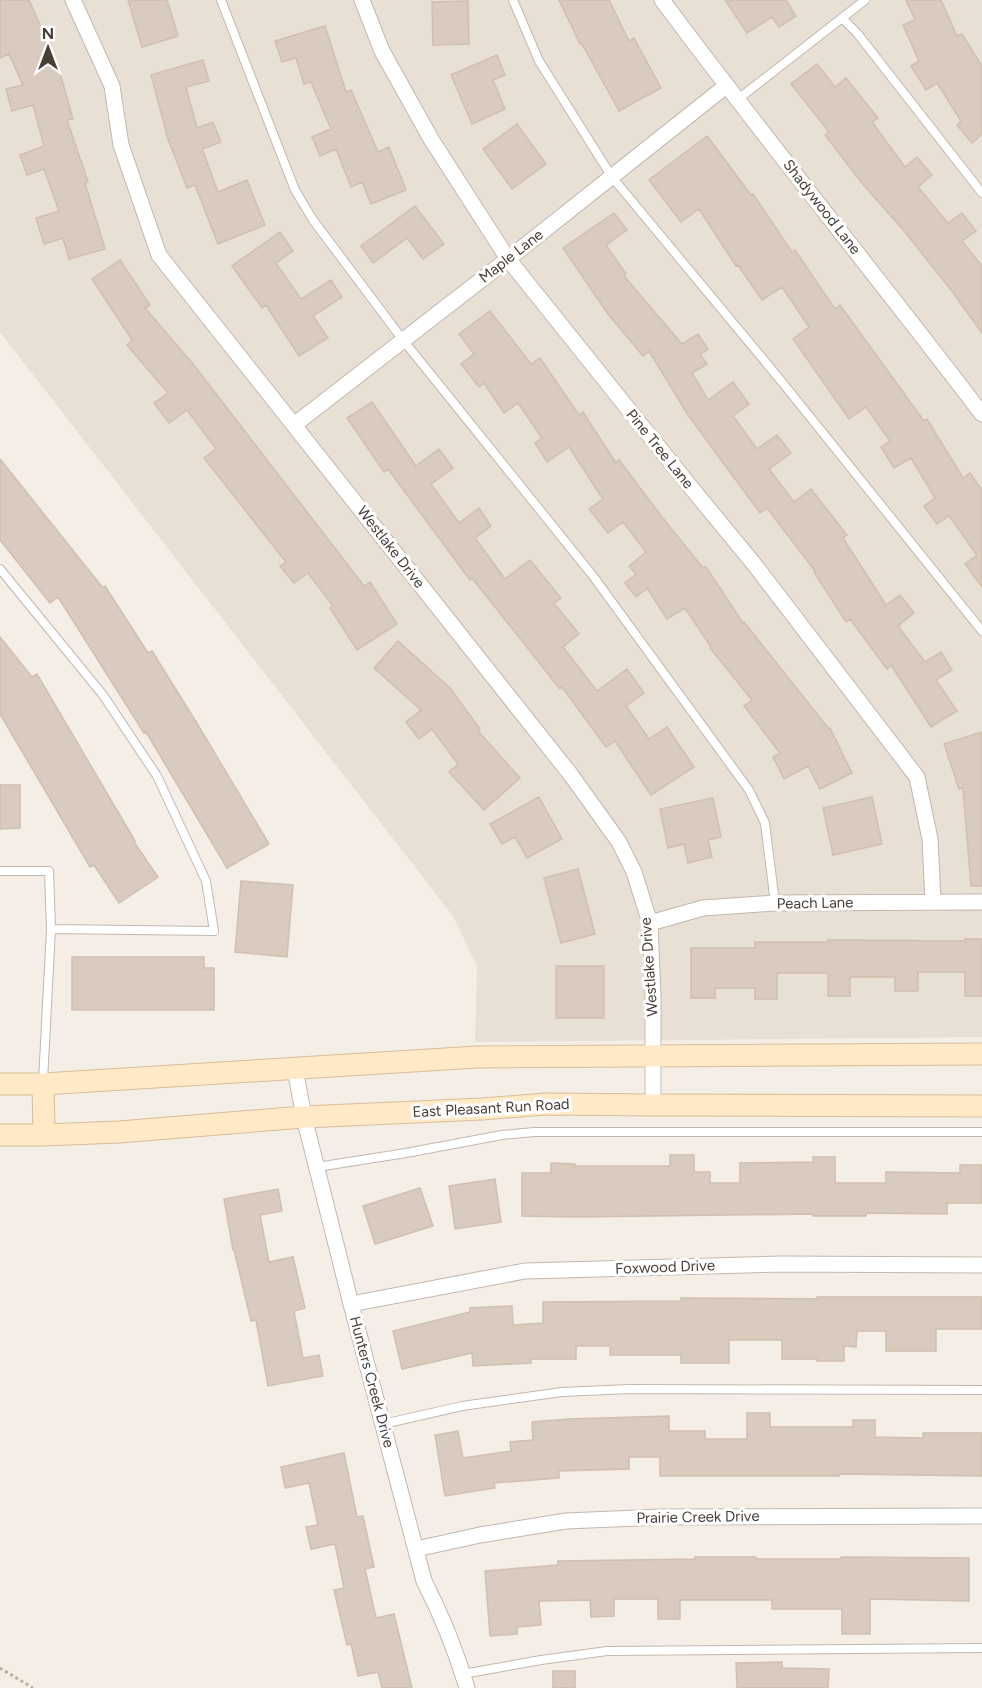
<svg xmlns="http://www.w3.org/2000/svg" width="982" height="1688" font-family="Figtree,sans-serif">
<style>
.residential{fill:#e8dfd5}
.building{fill:#d9cbbf;stroke:#d1bfaf;stroke-width:1.5}
.lines{fill:none;stroke-linecap:round;stroke-linejoin:round}
.lane-casing{stroke:#c3b7ad;stroke-width:10}
.street-casing{stroke:#c3b7ad;stroke-width:17}
.secondary-casing{stroke:#d8bd98;stroke-width:23}
.path{stroke:#c2ae9a;stroke-width:3;stroke-dasharray:3 3;stroke-linecap:butt}
.lane{stroke:#fff;stroke-width:8}
.street{stroke:#fff;stroke-width:15}
.secondary{stroke:#ffe9c6;stroke-width:21}
.labels{text-anchor:middle;stroke-width:6;stroke-linejoin:round;paint-order:stroke}
.street-label{font-size:15px;fill:#473e36;stroke:#fff}
</style>
<rect width="100%" height="100%" fill="#f4eee7"/>
<path class="residential" d="M0,0H982V1037L475,1042L477,966L453,916L0,332Z"/>
<path class="building" d="M0,0H29L58,66L73,119L67,120L88,182L85,183L105,249L69,259L63,238L44,244L36,218L59,211L44,169L27,175L20,155L44,146L33,105L12,111L6,89L23,85L9,54L0,58Z
M128,0H167L178,36L142,47Z
M559,0H609L629,41L634,38L661,88L619,111L582,44H580Z
M725,0H786L796,16L779,27L772,17L747,33Z
M906,0H941L957,36L962,34L982,66V134L972,143L957,125L961,121L937,83L926,90L911,66L919,61L903,25L915,20Z
M468,1L469,44L433,45L432,2Z
M325,26L346,92L351,90L378,152L389,147L406,190L371,204L362,182L351,187L336,149L320,156L312,137L331,129L311,82L304,84L296,58L282,62L275,41Z
M497,55L505,75L493,80L505,109L472,124L451,75Z
M203,60L209,81L186,87L197,128L213,122L221,142L202,149L218,192L247,180L265,225L218,244L195,185L187,188L168,139L151,75Z
M817,64L835,87L846,78L878,118L872,122L905,167L917,157L932,175L918,187L948,223L962,213L976,231L962,241L982,266V333L951,290L905,232L861,182L825,135L829,132L791,84Z
M517,124L546,164L512,189L483,149Z
M707,136L751,195L753,194L792,252L795,250L835,309L840,305L924,421L927,419L963,478L970,473L982,490V587L965,564L977,555L949,516L937,524L924,506L935,498L911,458L894,468L881,447L890,441L866,407L849,419L793,339L809,327L782,287L762,300L738,265L736,266L699,209L681,222L649,180Z
M415,206L444,244L423,259L407,238L373,263L361,246Z
M614,213L627,230L606,245L626,274L624,276L682,344L698,334L708,349L700,354L707,364L692,373L708,400L733,382L749,404L733,416L757,449L777,435L791,453L769,469L794,502L811,489L847,535L843,538L886,605L900,595L914,613L898,626L925,662L941,652L952,670L936,680L957,711L931,727L891,665L887,669L850,619L846,622L814,572L815,571L767,508L760,513L688,415L649,351L643,356L608,314L563,248Z
M280,232L293,251L276,263L301,299L331,280L342,297L313,316L328,338L299,356L266,305L262,308L232,266Z
M120,260L150,305L145,308L193,364L364,586L370,582L397,624L357,650L330,608L333,606L308,573L294,583L280,566L286,562L204,458L216,449L187,410L169,423L154,403L168,393L127,345L132,340L92,279Z
M490,311L531,364L540,358L579,415L583,412L616,463L619,460L662,517L703,568L706,567L743,623L744,622L829,729L830,728L852,773L820,789L808,766L784,779L773,757L780,753L744,706L752,700L710,648L711,647L685,608L667,619L647,588L636,597L625,583L636,574L629,566L646,552L623,522L608,533L589,509L603,499L569,447L547,462L535,443L542,438L518,403L504,413L484,383L479,387L461,364L474,354L459,334Z
M372,402L416,466L439,449L453,468L431,484L459,523L479,508L491,526L475,538L505,579L530,560L561,598L554,603L579,634L563,647L597,691L627,669L644,693L626,706L649,739L667,727L694,767L651,795L615,741L606,747L562,687L560,689L472,578L470,580L388,469L384,472L347,418Z
M0,459L103,588L105,586L148,653L152,651L198,725L269,844L227,868L146,732L144,733L58,597L50,603L0,540Z
M0,637L32,677L37,674L135,841L134,842L158,877L119,903L94,865L90,867L0,714Z
M398,641L450,688L480,729L478,731L520,778L484,810L449,772L458,764L432,729L419,739L406,722L421,710L374,668Z
M982,732V886H971L963,788L959,789L944,744Z
M0,785H20V828L0,829Z
M539,797L562,839L527,858L515,837L502,844L490,824Z
M872,797L882,844L833,855L823,808Z
M713,798L721,837L708,840L712,857L688,863L684,844L668,848L660,809Z
M578,869L595,934L561,943L544,878Z
M241,881L293,885L287,957L235,952Z
M965,939H982V996H965V972H918V991H895V977H850V996H828V973H777V999H755V988H715V998H691V948H755V942H828V940L965,941Z
M72,957H204V968H214V1010H72Z
M556,966H604V1018H556Z
M670,1155H694V1172H710V1183H740V1163L813,1162V1157H835V1183H886V1172L960,1173V1165H982V1203H947V1214L866,1213V1216H813V1214L575,1217L522,1216V1173H551V1163L575,1164V1166H670Z
M495,1179L501,1222L455,1229L449,1186Z
M420,1188L433,1226L375,1244L363,1206Z
M278,1189L282,1211L260,1215L269,1262L293,1257L305,1308L294,1311L303,1358L319,1355L323,1376L268,1386L256,1320L251,1321L234,1250H233L224,1199Z
M817,1297H982V1329H936V1351H886V1331H857L856,1347L844,1346V1361H817V1359H782V1340H729V1363H681V1355H610V1346H576V1359H531V1363L473,1366L472,1353L402,1369L393,1331L470,1312V1308L512,1306L513,1325L543,1323V1302L681,1301V1298L817,1299Z
M747,1413H770V1427H853V1420H875V1437L923,1438V1433H982V1476L839,1474V1476H660V1457H629V1469L559,1471V1478L494,1483L495,1488L445,1496L435,1435L458,1431L463,1458L511,1451L510,1442L533,1440L532,1422L569,1419L669,1416V1431H705V1439H747Z
M344,1453L357,1517L363,1516L374,1567L365,1569L376,1618L394,1614L412,1688H382L378,1672L358,1676L351,1644L347,1645L334,1590L344,1588L335,1544L311,1549L306,1527L318,1525L309,1483L285,1488L281,1467Z
M695,1557H756V1559H841V1557L969,1558V1601L870,1599V1634H842V1609H772V1600H680V1619H658V1599H614V1616L591,1617L590,1600L539,1601L541,1625L517,1627V1634L490,1636L485,1571L558,1565V1561L695,1559Z
M782,1662V1668L829,1669L828,1688H737L736,1663Z
M553,1671H575V1688H553Z"/>
<g class="lines">
<g class="lane-casing">
<path id="lane" d="M221,0L295,190L313,220L403,340L593,576L749,790L765,823L775,903
M513,0L539,61L612,177L782,382L982,631
M865,0L842,18L857,33L982,193
M737,100L842,18
M0,569L103,695L157,776L206,881L214,931L51,929
M0,871H49L51,929L43,1081
M317,1167L406,1153L502,1135L534,1132H982
M383,1424L462,1406L562,1392L630,1389L982,1390
M463,1674L541,1660L607,1651L982,1648"/>
</g>
<g class="street-casing">
<path id="street" d="M73,0L112,86L121,145L159,255L571,775L619,842L634,872L650,923L653,996V1105
M362,0L382,51L431,139L508,259L689,485L754,564L917,777L930,839L933,901
M662,0C766,140 876,275 982,414
M294,425L508,259L726,86
M650,923L703,908L775,903L982,902
M295,1069L304,1117L351,1304L424,1581C442,1616 456,1651 467,1688
M351,1304L525,1271L780,1264L982,1265
M416,1549L480,1535L566,1521L661,1517L982,1516"/>
</g>
<g class="secondary-casing">
<path id="secondary" d="M0,1084H43L477,1057L982,1054
M43,1084L44,1135
M0,1135H44L119,1132L304,1117L482,1109L546,1104L653,1105L982,1106"/>
</g>
<path class="path" d="M0,1668L33,1688"/>
<use href="#lane" class="lane"/>
<use href="#street" class="street"/>
<use href="#secondary" class="secondary"/>
</g>
<g class="labels">
<g class="street-label">
<text transform="translate(822 207) rotate(52)" y="5">Shadywood Lane</text>
<text transform="translate(511 256) rotate(-38)" y="5">Maple Lane</text>
<text transform="translate(660 449) rotate(51)" y="5">Pine Tree Lane</text>
<text transform="translate(391 547) rotate(52)" y="5">Westlake Drive</text>
<text transform="translate(815 903) rotate(-1)" y="5">Peach Lane</text>
<text transform="translate(649 967) rotate(-94)" y="5">Westlake Drive</text>
<text transform="translate(491 1108) rotate(-3)" y="5">East Pleasant Run Road</text>
<text transform="translate(665 1267) rotate(-2)" y="5">Foxwood Drive</text>
<text transform="translate(372 1382) rotate(75)" y="5">Hunters Creek Drive</text>
<text transform="translate(698 1517) rotate(-1)" y="5">Prairie Creek Drive</text>
</g>
</g>
<g transform="translate(48 48)" stroke="#ffffff" stroke-width="4.5" paint-order="stroke">
<path d="M0-4.5L10 22L0 15L-10 22Z" fill="#473e36"/>
<text y="-9" font-size="16" font-weight="bold" text-anchor="middle" fill="#473e36">N</text>
</g>
</svg>
